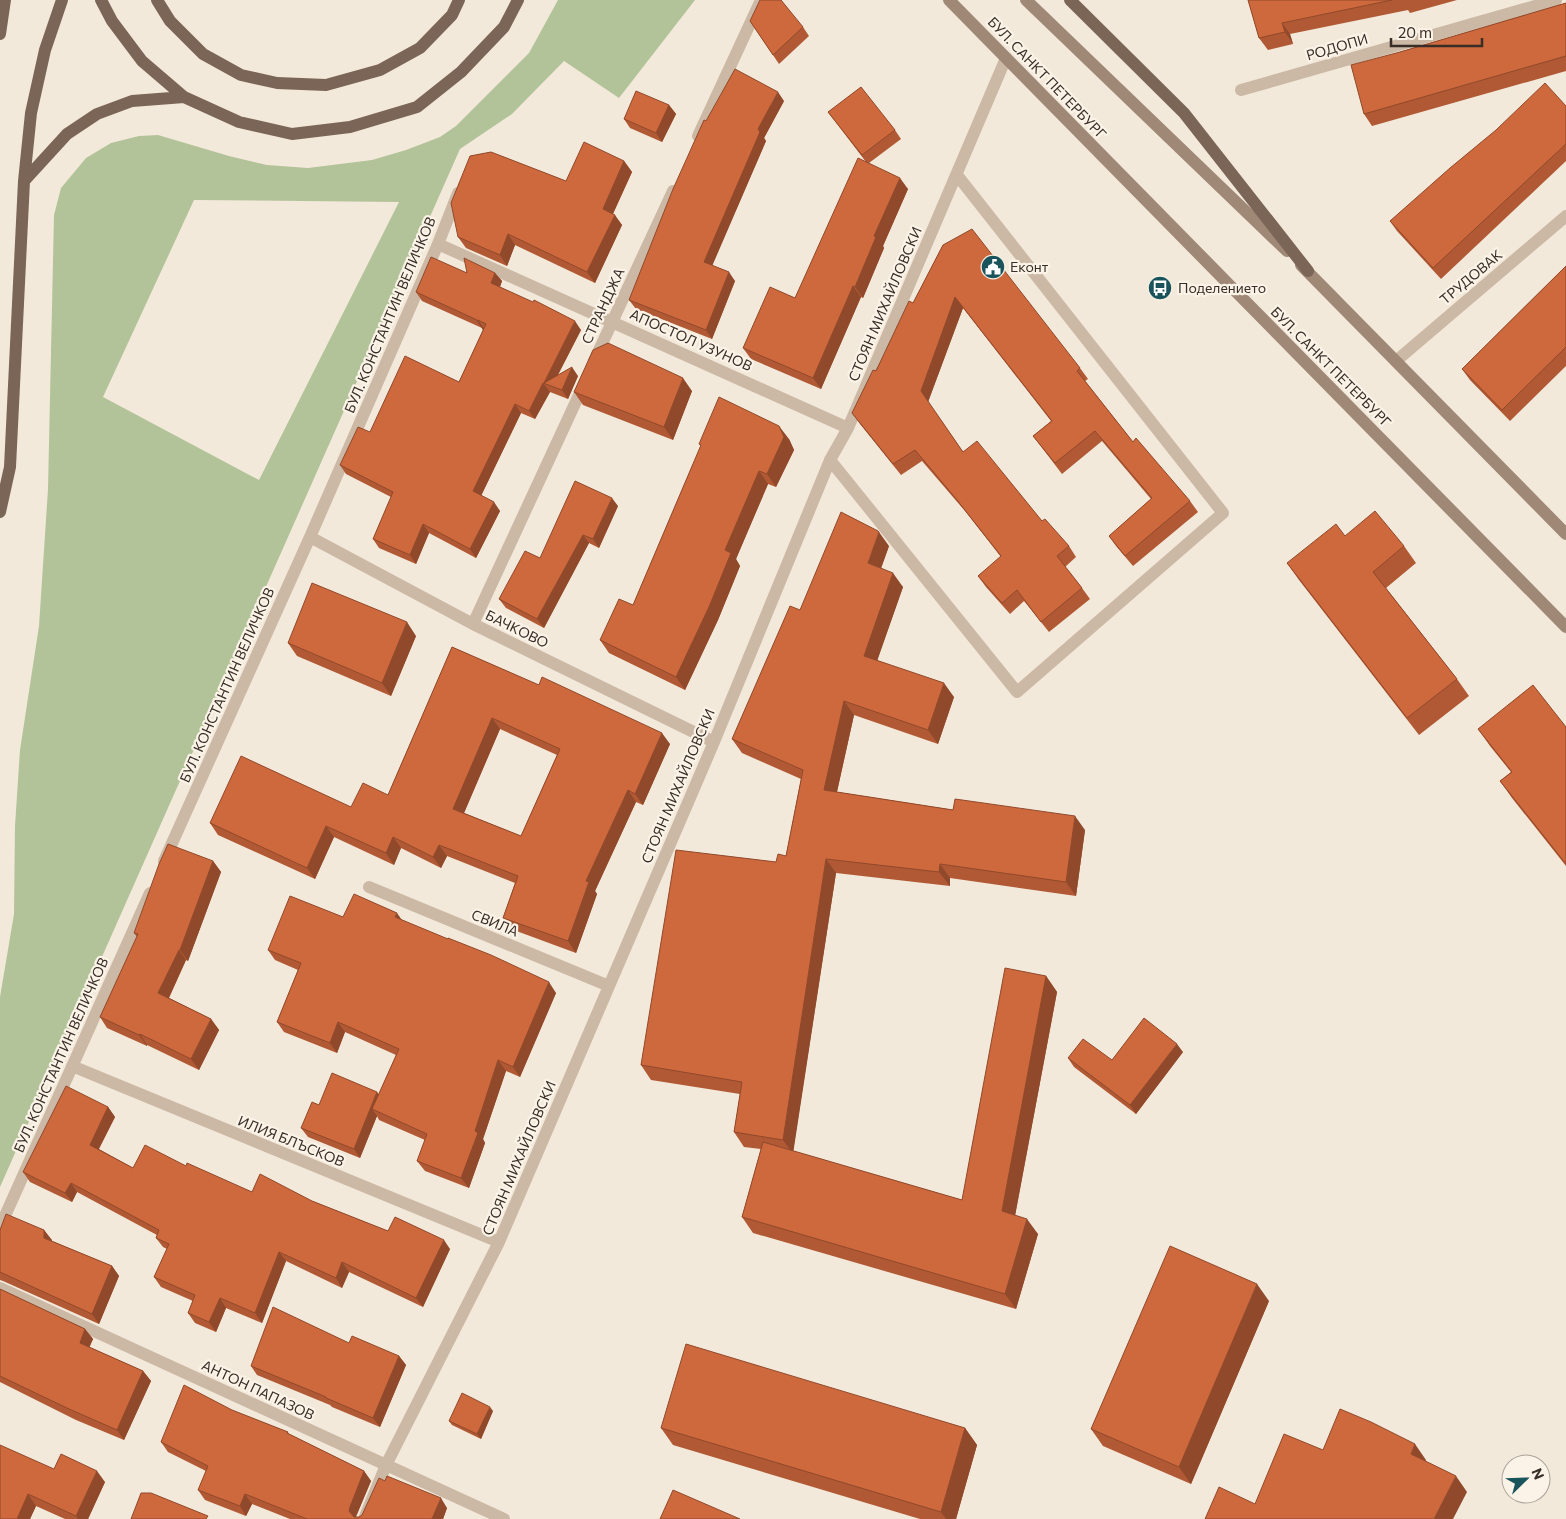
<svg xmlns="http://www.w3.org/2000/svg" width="1566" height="1519" font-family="Commissioner,sans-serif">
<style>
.grass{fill:#b3c399;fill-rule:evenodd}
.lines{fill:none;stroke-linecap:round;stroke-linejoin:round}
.minor{stroke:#ccb9a5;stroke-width:12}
.secondary{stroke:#a08876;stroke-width:12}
.primary{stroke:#7b6557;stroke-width:12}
.wall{fill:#b15934;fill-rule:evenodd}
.shaded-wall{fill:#90492b}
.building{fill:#ce683d;stroke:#90492b;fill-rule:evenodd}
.labels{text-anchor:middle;stroke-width:4.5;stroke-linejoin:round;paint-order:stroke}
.street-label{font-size:14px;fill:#382d27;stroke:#fbf3e7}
.poi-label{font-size:14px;fill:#382d27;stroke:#fbf3e7;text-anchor:start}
</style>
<rect width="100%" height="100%" fill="#f3e9da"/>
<path class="grass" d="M558,0H695L619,98L564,61L512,114L460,149L0,1187V997L14,914L15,826L20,750L39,626L48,489L54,215L61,188L86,158L111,143L139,136L158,135L229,156L267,165L308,168L372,160L406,150L440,137L456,126L529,53ZM194,200L399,202L259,480L103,397Z"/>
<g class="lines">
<path class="minor" d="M1241,90L1556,0
M698,136L761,0
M438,244L848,428
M594,361L673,191
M1396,361L1566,216
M830,460L1017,692L1223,513L957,175
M310,537L473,624L714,742
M473,624L585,382
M164,861L310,537L438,244L458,193
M369,887L609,986
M72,1066L499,1242
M0,1227L150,893
M0,1288L504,1519
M364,1519L386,1465L499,1242L714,742L830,460L848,428L1006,58"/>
<path class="secondary" d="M949,0L1566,627
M1026,0L1287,251
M1301,265L1566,534"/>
<path class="primary" d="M101,0L112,21L142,61L184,97L239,122L292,134L350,127L417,107L461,72L504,27L518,0
M157,0L170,21L203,54L241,75L277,83L326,85L380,70L420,48L452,15L459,0
M1070,0L1184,113L1308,271
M0,34L5,0
M24,181L67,134L97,114L132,101L184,97
M0,512L10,467L24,181L31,113L45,50L62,0"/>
</g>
<path class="wall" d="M1248,0H1457L1410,13L1408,10L1290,34L1293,44L1268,50L1259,38Z
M1566,3V71L1372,126L1364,114L1400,52Z
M750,21L803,27L809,36L779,64Z
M784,101L764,138L766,141L712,265L735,281L712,339L636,309L629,300L706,121Z
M669,105L676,114L662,142L630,128L624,119Z
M1566,106V161L1441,279L1397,231L1390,221Z
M828,112L895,130L901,139L869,163L908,189L883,246L884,248L863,298L861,297L821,389L751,359L743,348L795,298L866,162Z
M624,161L632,172L613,214L622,225L595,283L515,245L507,266L466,248L458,237L566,181Z
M943,245L1080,368L1088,379L1085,381L1133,442L1190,501L1198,512L1133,566L1116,546L1109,536L1151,499L1102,441L1062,474L1033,436L1051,421L963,308L928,402L963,452L1069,546L1076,557L1065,567L1082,588L1090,599L1049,632L1024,601L1010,614L986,587L978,576L1001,557L965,511L922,461L901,475L860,424L852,413L913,303Z
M1566,266V366L1510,421L1470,380L1462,369Z
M467,273H495L502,281L500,287L581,330L558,375L578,376L568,399L550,392L535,419L521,413L481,496L500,511L476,558L429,533L416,564L379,548L373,539L391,497L346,474L340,465L370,432L459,382L483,330L482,328L422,301L416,292Z
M692,391L673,440L583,405L574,392Z
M789,439L794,450L776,487L768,484L736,559L740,566L718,620L685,690L609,653L600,640L633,605L701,446L699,444Z
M618,506L599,548L589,543L544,628L506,608L499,599L540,558Z
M889,546L881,568L903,587L877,660L954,697L938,744L854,715L837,792L1085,830L1076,896L950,878V886L836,873L793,1151L962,1200L1046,976L1057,992L1015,1215L1038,1234L1016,1309L753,1233L742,1217L761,1149L744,1147L734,1132L740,1094L651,1080L641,1065L776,862L786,856L801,779L742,753L732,739L800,610Z
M1404,546L1416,563L1386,588L1457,679L1469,696L1419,735L1299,580L1287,563Z
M416,636L391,696L297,656L288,643Z
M452,647L670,744L643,805L636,802L595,891L597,894L576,953L511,929L503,918L515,883L447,856L441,868L401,848L394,865L334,837L315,879L218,835L210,823L351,807L388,795ZM500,729L557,755L521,836L464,813Z
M1566,727V866L1512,798L1500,781L1511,772L1490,746L1478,729Z
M213,861L221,872L188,961L186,960L169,998L211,1019L219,1030L199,1070L147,1045V1046L107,1028L100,1017L137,937L134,933Z
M343,917L402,920L556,993L520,1077L506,1071L483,1139L485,1143L469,1188L425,1171L417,1161L425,1140L379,1120L377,1116L360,1158L308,1137L301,1128L319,1105L379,1094L396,1055L345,1032L337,1053L284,1032L277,1022L298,970L275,960L268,950Z
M1183,1052L1136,1114L1074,1067L1068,1058L1112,1060Z
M108,1107L115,1117L99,1149L133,1168L186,1166L252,1192L312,1201L388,1231L450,1249L423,1307L349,1272L342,1288L286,1261L262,1323L226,1308L216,1332L195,1323L188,1313L193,1301L161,1287L154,1277L167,1249L163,1247L156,1238L157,1235L77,1192L72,1202L30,1182L23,1172Z
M0,1230H44L52,1241L112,1266L119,1276L99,1324L3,1281L0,1280Z
M0,1289L85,1329L93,1339L89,1347L143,1371L151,1381L124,1440L76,1420L0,1382Z
M1269,1301L1191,1484L1103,1446L1091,1429Z
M349,1343L399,1356L406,1365L380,1427L332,1407L330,1405L257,1375L251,1366Z
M232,1410L288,1432L289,1434L364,1471L371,1481L356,1517H359L362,1515L385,1481L447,1508L443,1519H290L252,1504L246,1516L205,1500L198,1490L206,1471L168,1452L161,1442Z
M493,1411L481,1439L452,1425L449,1421Z
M661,1428H965L977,1445L956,1519H920L673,1445Z
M54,1469L105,1482L88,1519H65L36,1506L30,1519H0Z"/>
<path class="shaded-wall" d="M1282,23L1290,34L1293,44L1285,32Z
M778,92L784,101L764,138L766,141L710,271L704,262L758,129Z
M669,105L676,114L662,142L656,133Z
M624,161L632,172L610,220L603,209Z
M900,178L908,189L883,246L884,248L863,298L855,287L874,236Z
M615,215L622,225L595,283L587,272Z
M508,234L515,245L507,266L500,255Z
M729,272L735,281L712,339L706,330Z
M495,273L502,281L498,292L491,283Z
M853,286L861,297L821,389L813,378Z
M955,297L963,308L928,402L921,391Z
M478,320L484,329L483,330L477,321Z
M575,321L581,330L552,386L544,383Z
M572,367L578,376L568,399L562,390Z
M683,378L692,391L673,440L664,427Z
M543,383L550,392L535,419L529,411Z
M515,404L521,413L479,500L473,491Z
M779,426L789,439L794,450L776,487L767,474Z
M759,471L768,484L736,559L740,566L718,620L685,690L676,677L725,550Z
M612,498L618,506L599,548L593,539Z
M494,502L500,511L476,558L470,549Z
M423,524L429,533L416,564L410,555Z
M879,532L889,546L878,577L868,563Z
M583,535L589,543L544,628L537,619Z
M893,573L903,587L874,670L864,656Z
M407,622L416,636L391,696L382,683Z
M944,683L954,697L938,744L928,730Z
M844,701L854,715L834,805L824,790Z
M492,718L500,729L461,820L453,809Z
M662,733L670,744L643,805L635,794Z
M628,790L636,802L595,891L597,894L576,953L568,941L586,881Z
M1075,816L1085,830L1076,896L1066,882Z
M326,826L334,837L315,879L307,868Z
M393,837L401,848L394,865L386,853Z
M439,845L447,856L441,868L433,857Z
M826,859L836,873L793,1154L783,1140Z
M213,861L221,872L188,961L180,950Z
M940,864L950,878V886L939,872Z
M397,913L404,923L395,917Z
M179,950L186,960L166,1004L158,993Z
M1046,976L1057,992L1013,1227L1002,1211Z
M549,982L556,993L520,1077L513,1067Z
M211,1019L219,1030L199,1070L191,1059Z
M338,1022L345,1032L337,1053L330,1043Z
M140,1034L147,1045V1046L139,1035Z
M1177,1044L1183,1052L1136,1114L1130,1105Z
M498,1060L506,1071L483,1139L485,1143L469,1188L461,1178L475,1131Z
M377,1092L383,1100L372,1109L377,1116L360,1158L354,1149Z
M108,1107L115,1117L96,1154L90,1145Z
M71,1183L77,1192L72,1202L65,1193Z
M1027,1219L1038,1234L1016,1309L1005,1294Z
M44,1230L52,1240V1249L44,1238Z
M444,1240L450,1249L423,1307L416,1298Z
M279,1252L286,1261L262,1323L255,1313Z
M342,1262L349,1272L342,1288L336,1278Z
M112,1266L119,1276L99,1324L92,1314Z
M1257,1284L1269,1301L1191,1484L1179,1467Z
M220,1298L226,1308L216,1332L209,1322Z
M85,1329L93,1339L87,1353L80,1343Z
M399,1356L406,1365L380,1427L373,1418Z
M143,1371L151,1381L124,1440L117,1430Z
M490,1407L493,1411L481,1439L477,1434Z
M965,1428L977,1445L956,1519H946L941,1512Z
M1415,1444L1426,1460L1422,1470L1411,1454Z
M97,1471L105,1482L88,1519H78L76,1516Z
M364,1471L371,1481L356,1516V1519L349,1511L350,1507Z
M1456,1476L1467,1492L1453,1519H1434Z
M28,1494L36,1506L30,1519H17Z
M245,1494L252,1504L246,1516L240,1506Z
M441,1498L447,1508L443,1519H432Z"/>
<path class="building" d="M760,0H781L803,27L773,55L750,21Z
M1248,0H1392L1282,23L1285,32L1259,38Z
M1566,3V56L1364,114L1351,65L1400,52Z
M735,69L778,92L758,129L760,132L704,262L729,272L706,330L629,300L673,189L704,120L706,121Z
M1545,83L1566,106V144L1433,268L1390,221L1450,168L1496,130Z
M861,87L895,130L862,155L828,112Z
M636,91L669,105L656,133L624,119Z
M584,142L624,161L603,209L615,215L587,272L508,234L500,255L458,237L451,203L470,156L491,152L566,181Z
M858,158L900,178L874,236L876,237L855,287L853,286L813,378L743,348L770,287L795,298Z
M972,229L1080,368L1077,371L1133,442L1136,438L1190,501L1125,556L1109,536L1152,498L1095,431L1055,463L1033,436L1052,421L955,297L921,391L963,452L977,441L1042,521L1045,519L1069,546L1057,556L1082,588L1041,622L1017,590L1002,603L978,576L1001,556L957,500L915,450L893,464L852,413L873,370L876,371L909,301L913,303L943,245Z
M431,257L467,273L464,258L495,273L491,283L533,302L534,300L575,321L544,383L572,367L562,390L543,383L529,411L515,404L473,491L494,502L470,549L423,524L410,555L373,539L393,492L340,465L358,427L370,432L405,356L459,382L486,324L478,320L477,321V320L416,292Z
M1566,266V347L1502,410L1462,369Z
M608,343L683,378L664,427L574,392L593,350Z
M719,397L779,426L784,437L767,474L759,471L725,550L731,553L709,607L676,677L600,640L619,599L633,605L701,445L699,444Z
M575,481L612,498L593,539L583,535L537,619L499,599L525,551L540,558Z
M1375,511L1404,546L1373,572L1457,679L1407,718L1287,563L1336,524L1345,536Z
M841,512L878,531L879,532L868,563L893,573L864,656L944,683L928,730L844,701L824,790L953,810L955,799L1075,816L1066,882L940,864L939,872L826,859L783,1140L734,1132L742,1082L641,1065L676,850L776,862L778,854L786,856L803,770L732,739L790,606L800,610Z
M312,583L407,622L382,683L288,643Z
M452,647L539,685L542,677L662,733L635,794L628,790L586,881L589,882L568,941L503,918L518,876L439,845L433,857L393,837L386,853L326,826L307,868L210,823L241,756L351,807L363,783L388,795ZM492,718L560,749L521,836L453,809Z
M1533,685L1566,727V864L1500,781L1512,772L1478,729Z
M168,844L213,861L180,950H179L158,993L211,1019L191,1059L140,1034L139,1035L100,1017L138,934L134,933L159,864Z
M354,894L397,913L395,917L448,939V938L491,955L549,982L513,1067L498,1060L475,1131L478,1133L461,1178L417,1161L427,1134L372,1109L399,1049L338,1022L330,1043L277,1022L301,963L268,950L290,896L343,917Z
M1005,968L1046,976L1002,1211L1027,1219L1005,1294L742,1217L763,1142L962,1200Z
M1144,1018L1177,1044L1130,1105L1068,1058L1083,1039L1112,1060Z
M332,1073L377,1092L354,1149L301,1128L312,1102L319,1105Z
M66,1086L108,1107L90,1145L133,1168L145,1145L186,1166L187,1163L252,1192L260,1174L312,1201L388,1231L395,1217L444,1240L416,1298L342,1262L336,1278L279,1252L255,1313L220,1298L209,1322L188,1313L195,1295L154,1277L169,1244L156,1238L159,1230L71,1183L65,1193L23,1172Z
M6,1214L44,1230V1238L112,1266L92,1314L0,1272V1230Z
M1170,1246L1257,1284L1179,1467L1091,1429Z
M0,1289L85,1329L80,1343L143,1371L117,1430L69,1409L0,1376Z
M273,1307L349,1343L352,1336L399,1356L373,1418L326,1398V1397L251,1366Z
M686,1344L965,1428L941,1512L661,1428Z
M184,1385L232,1410L288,1432L287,1433L364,1471L350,1507L349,1511L354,1517H359L362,1515L379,1478L385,1481L387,1476L441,1498L432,1519H307L245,1494L240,1506L198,1490L208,1466L161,1442Z
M462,1393L490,1407L477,1434L449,1421Z
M1340,1409L1371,1422L1415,1444L1411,1454L1456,1476L1434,1519H1205L1219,1487L1255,1504L1284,1434L1323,1450Z
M0,1445L54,1469L61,1454L97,1471L76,1516L28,1494L17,1519H0Z
M673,1490L740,1519H660Z
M141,1493H151L208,1516L206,1519H131Z"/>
<defs>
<g id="civic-disc" transform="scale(1.25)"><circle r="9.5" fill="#19545c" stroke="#fbf3e7"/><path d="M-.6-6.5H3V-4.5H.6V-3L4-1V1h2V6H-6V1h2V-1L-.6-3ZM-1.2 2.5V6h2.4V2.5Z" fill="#fff"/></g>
<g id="bus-disc" transform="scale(1.25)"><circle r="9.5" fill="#19545c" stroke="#fbf3e7"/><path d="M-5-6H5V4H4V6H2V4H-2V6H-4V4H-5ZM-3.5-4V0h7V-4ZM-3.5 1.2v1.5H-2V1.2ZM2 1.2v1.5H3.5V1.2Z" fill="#fff"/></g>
</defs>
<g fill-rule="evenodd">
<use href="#civic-disc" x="993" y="267"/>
<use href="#bus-disc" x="1160" y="288"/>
</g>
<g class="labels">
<g class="street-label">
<text transform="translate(1337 47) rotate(-16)" y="5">РОДОПИ</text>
<text transform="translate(1047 78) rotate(46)" y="5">БУЛ. САНКТ ПЕТЕРБУРГ</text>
<text transform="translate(1471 277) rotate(-40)" y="5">ТРУДОВАК</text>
<text transform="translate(885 304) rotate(-67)" y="5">СТОЯН МИХАЙЛОВСКИ</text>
<text transform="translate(603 306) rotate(-65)" y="5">СТРАНДЖА</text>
<text transform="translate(390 315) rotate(-67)" y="5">БУЛ. КОНСТАНТИН ВЕЛИЧКОВ</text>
<text transform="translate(691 340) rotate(24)" y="5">АПОСТОЛ УЗУНОВ</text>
<text transform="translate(1331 367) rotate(45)" y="5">БУЛ. САНКТ ПЕТЕРБУРГ</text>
<text transform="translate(517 629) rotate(26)" y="5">БАЧКОВО</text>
<text transform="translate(227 685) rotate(-66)" y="5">БУЛ. КОНСТАНТИН ВЕЛИЧКОВ</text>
<text transform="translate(678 786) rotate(-67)" y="5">СТОЯН МИХАЙЛОВСКИ</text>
<text transform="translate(495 923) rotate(22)" y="5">СВИЛА</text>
<text transform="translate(61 1055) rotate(-66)" y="5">БУЛ. КОНСТАНТИН ВЕЛИЧКОВ</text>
<text transform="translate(291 1141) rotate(22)" y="5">ИЛИЯ БЛЪСКОВ</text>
<text transform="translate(519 1158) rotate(-67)" y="5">СТОЯН МИХАЙЛОВСКИ</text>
<text transform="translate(258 1390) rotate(25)" y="5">АНТОН ПАПАЗОВ</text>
</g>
<g class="poi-label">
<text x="1010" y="272">Еконт</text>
<text x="1178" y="293">Поделението</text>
</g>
</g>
<g transform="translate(1526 1479) rotate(67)"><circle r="24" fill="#fbf3e7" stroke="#ada49a"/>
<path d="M0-4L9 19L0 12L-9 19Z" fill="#19545c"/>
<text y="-8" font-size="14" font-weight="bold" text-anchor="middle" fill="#382d27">N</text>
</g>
<path d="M1391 38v8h91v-8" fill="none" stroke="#382d27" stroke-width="2.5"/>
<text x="1398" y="38" font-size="15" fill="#382d27" stroke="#fbf3e7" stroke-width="4" paint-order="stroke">20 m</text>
</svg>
